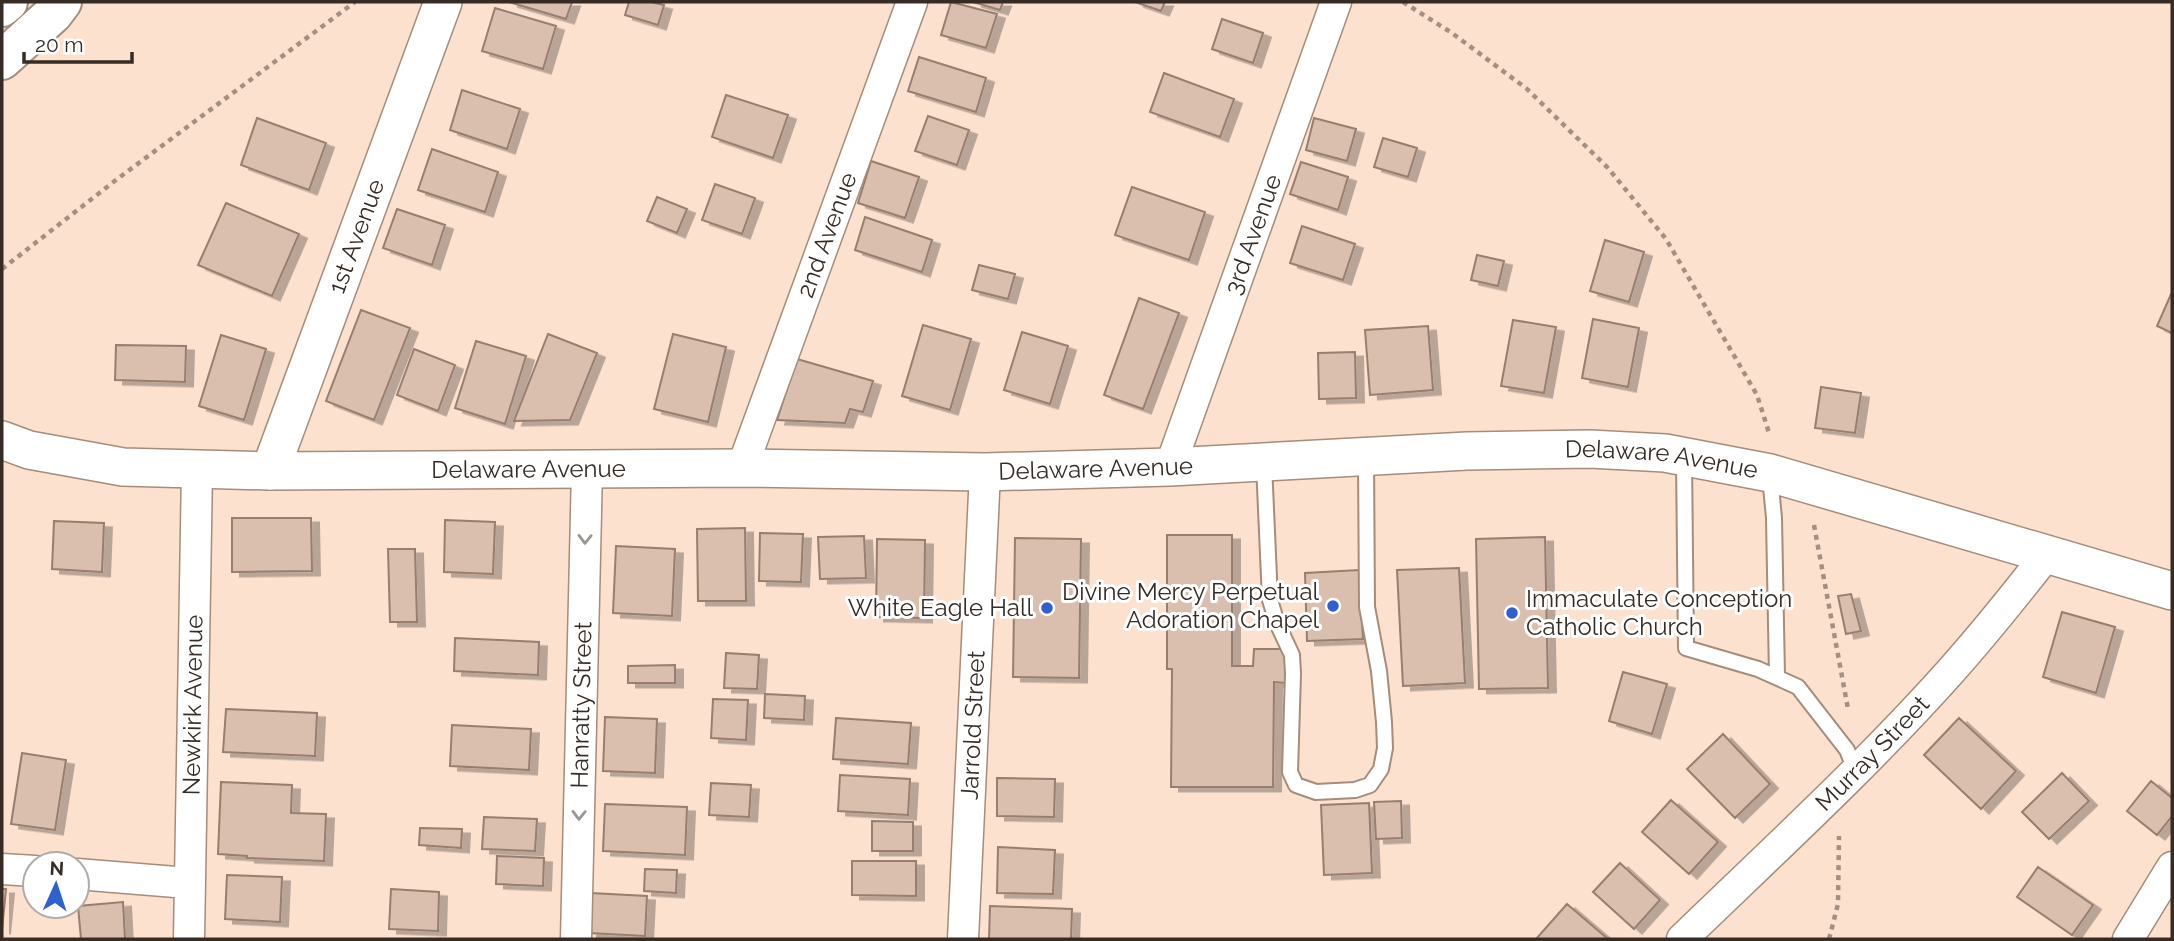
<svg xmlns="http://www.w3.org/2000/svg" width="2174" height="941" font-family="Raleway,sans-serif">
<style>
.building{fill:#dabfae;stroke:#977e6e;stroke-width:2;filter:url(#shadow)}
.lines{fill:none;stroke-linecap:round;stroke-linejoin:round}
.service-casing{stroke:#a58c7b;stroke-width:18}
.minor-casing{stroke:#a58c7b;stroke-width:33}
.tertiary-casing{stroke:#a58c7b;stroke-width:40}
.primary-casing{stroke:#a58c7b;stroke-width:42}
.path{stroke:#a39082;stroke-width:4.5;stroke-dasharray:5 5;stroke-linecap:butt}
.service{stroke:#fff;stroke-width:14}
.minor{stroke:#fff;stroke-width:30}
.tertiary{stroke:#fff;stroke-width:37}
.primary{stroke:#fff;stroke-width:38}
.oneway{stroke:#9a9692}
.poi-dot{fill:#3060cf;stroke:#fff;stroke-width:2.5}
.labels{text-anchor:middle;stroke-width:6;stroke-linejoin:round;paint-order:stroke}
.street-label{font-size:24px;fill:#362c25;stroke:#fff}
.poi-label{font-size:24px;fill:#362c25;stroke:#fff;text-anchor:end}
</style>
<defs>
<filter id="shadow"><feDropShadow dx="8" dy="4.5" stdDeviation="0" flood-color="#0004"/></filter>
</defs>
<rect width="100%" height="100%" fill="#fce1cf"/>
<path class="building" d="M509,2H572L566,19Z
M629,2H651L664,5L658,25L625,15Z
M951,2L997,14L986,48L941,35Z
M973,2H1003L1000,10Z
M1135,2H1165L1161,11Z
M495,8L556,26L543,69L482,51Z
M1222,19L1263,33L1253,63L1212,49Z
M919,57L986,78L976,112L908,91Z
M1164,73L1234,99L1220,137L1150,112Z
M462,90L520,109L507,149L450,130Z
M726,95L788,115L773,158L712,137Z
M928,116L969,130L957,165L915,151Z
M257,118L326,143L309,190L241,165Z
M1314,118L1356,129L1347,161L1306,150Z
M1383,138L1417,148L1408,177L1374,167Z
M432,149L498,172L485,212L418,190Z
M871,161L919,177L905,218L858,203Z
M1301,162L1348,177L1338,210L1290,194Z
M715,184L755,198L742,234L702,220Z
M1132,187L1205,212L1189,260L1115,235Z
M657,197L687,209L677,233L647,221Z
M226,203L299,234L272,296L198,265Z
M397,209L445,225L432,265L383,248Z
M865,217L932,240L922,272L855,250Z
M1302,226L1355,244L1343,280L1290,263Z
M1605,240L1644,252L1629,302L1590,291Z
M1477,255L1504,261L1498,286L1471,280Z
M979,265L1015,274L1008,299L972,290Z
M2172,292V333L2157,326Z
M1139,298L1179,313L1143,409L1104,395Z
M361,310L410,328L374,420L326,401Z
M1593,319L1639,328L1628,387L1582,378Z
M1513,320L1556,327L1544,393L1501,386Z
M923,325L971,339L950,410L902,396Z
M1428,326L1433,390L1370,395L1365,330Z
M1022,332L1068,346L1050,404L1004,390Z
M548,334L597,353L570,420L514,421Z
M673,334L726,347L708,422L654,409Z
M221,335L266,349L244,420L199,406Z
M476,341L526,356L505,424L455,408Z
M116,345L186,346L185,382L115,380Z
M414,349L455,365L438,411L397,395Z
M1355,352L1356,398L1319,399L1318,353Z
M797,359L873,381L863,412L850,409L845,423L777,420Z
M1821,387L1861,393L1855,433L1815,428Z
M232,518H311L312,571L232,572Z
M445,520L495,522L493,574L444,572Z
M54,521L104,523L102,572L52,569Z
M745,528L746,601H698L697,529Z
M760,533L803,534L801,582L759,581Z
M1167,535H1232V666H1253L1254,649H1286V683L1274,682L1273,787H1171L1172,669H1167Z
M864,536L866,578L820,579L818,537Z
M1545,537L1548,688L1479,689L1476,539Z
M1015,538L1081,539L1079,678L1013,677Z
M877,539L925,540L924,618L876,617Z
M616,546L675,549L672,616L613,613Z
M388,549H415L417,622H390Z
M1459,568L1465,683L1403,686L1397,570Z
M1359,570L1363,639L1307,641L1305,573Z
M1851,594L1861,631L1846,634L1838,596Z
M2062,612L2115,627L2096,693L2043,677Z
M455,638L539,642L538,675L454,671Z
M726,653L759,655L757,689L724,688Z
M675,665V683H628V666Z
M1623,672L1667,684L1652,734L1609,721Z
M765,694L805,696L804,720L764,718Z
M713,699L748,700L746,740L711,738Z
M226,709L317,713L315,756L223,752Z
M605,717L657,719L655,773L603,771Z
M836,718L911,723L908,764L833,759Z
M1959,718L2016,771L1981,809L1924,755Z
M452,725L531,729L529,770L450,766Z
M1723,734L1770,784L1735,818L1687,769Z
M22,753L66,760L55,830L11,824Z
M2062,773L2089,801L2049,839L2022,812Z
M840,775L910,779L908,815L838,811Z
M997,778L1055,779L1054,817L997,816Z
M2151,781L2172,798V816L2157,835L2127,811Z
M221,782L292,785L291,813L326,814L324,861L247,858V856L218,854Z
M711,783L751,785L749,817L709,815Z
M1671,800L1718,842L1689,874L1642,832Z
M1401,801L1402,838L1376,839L1374,802Z
M1369,803L1372,873L1324,875L1321,805Z
M605,804L687,807L685,855L603,851Z
M484,817L537,819L535,851L482,849Z
M872,821L913,822V851H872Z
M420,828L462,829L461,848L419,845Z
M998,847L1055,850L1053,894L997,893Z
M497,856L544,858L543,886L496,884Z
M852,861H916V896L852,895Z
M1620,863L1660,900L1634,929L1593,892Z
M2038,867L2093,905L2072,935L2017,897Z
M645,869L677,870L676,893L644,891Z
M227,875L282,877L280,922L225,919Z
M2,889H6L2,930Z
M391,889L439,892L438,931L389,929Z
M591,893L647,896L645,936L589,933Z
M123,902L125,939H81L78,906Z
M1567,904L1608,939H1536Z
M990,906L1072,909L1071,939H989Z"/>
<g class="lines">
<g class="service-casing">
<path id="service" d="M1684,458L1686,648L1758,669L1798,687L1847,750L1855,770
M1264,464L1270,600L1277,623L1292,655L1293,674L1290,772L1296,785L1316,792L1355,790L1370,785L1381,769L1385,748L1384,722L1379,671L1367,607L1366,458
M1770,476L1774,518L1777,677"/>
</g>
<g class="minor-casing">
<g id="minor">
<path id="s1" d="M1170,467L1336,2"/>
<path id="s2" d="M742,468L912,2"/>
<path d="M2,869L35,871"/>
<path d="M77,874L188,883"/>
<path id="s3" d="M189,939L197,470"/>
<path id="s4" d="M576,939L587,470"/>
<path id="s5" d="M963,939L985,472"/>
<path id="s6" d="M1682,939C1772,852 1866,766 1950,672C1984,634 2016,594 2048,553"/>
<path d="M2128,939L2172,867"/>
</g>
</g>
<g class="tertiary-casing">
<g id="tertiary">
<path id="s7" d="M2,440L29,450L123,467L270,471L742,468L985,472L1170,467L1467,451L1590,449L1665,453L1770,473L2172,591"/>
<path id="s8" d="M270,471L443,2"/>
</g>
</g>
<g class="primary-casing">
<path id="primary" d="M2,7L8,2
M2,60L53,14L62,2"/>
</g>
<path class="path" d="M1403,2L1452,33L1527,89L1608,168L1666,239L1757,395L1770,436
M2,269L116,180L355,2
M1814,525L1848,709
M1829,939L1838,904L1839,836"/>
<use href="#service" class="service"/>
<use href="#minor" class="minor"/>
<use href="#tertiary" class="tertiary"/>
<use href="#primary" class="primary"/>
</g>
<defs><path id="oneway-chevron" d="M-2-3.5L2.5 0L-2 3.5" fill="none" stroke-width="1.6" stroke-linecap="round" stroke-linejoin="round" transform="scale(1.75)"/></defs>
<g class="oneway">
<use href="#oneway-chevron" transform="translate(585 539) rotate(91)"/>
<use href="#oneway-chevron" transform="translate(579 815) rotate(91)"/>
</g>
<g class="poi-dot">
<circle cx="1333" cy="606" r="7"/>
<circle cx="1047" cy="608" r="7"/>
<circle cx="1512" cy="613" r="7"/>
</g>
<g class="labels">
<g class="street-label">
<text dy="8" stroke="none"><textPath href="#s1" startOffset="247">3rd Avenue</textPath></text>
<text dy="8" stroke="none"><textPath href="#s2" startOffset="248">2nd Avenue</textPath></text>
<text dy="8" stroke="none"><textPath href="#s8" startOffset="250">1st Avenue</textPath></text>
<text dy="8" stroke="none"><textPath href="#s7" startOffset="1664">Delaware Avenue</textPath></text>
<text dy="8" stroke="none"><textPath href="#s7" startOffset="1097">Delaware Avenue</textPath></text>
<text dy="8" stroke="none"><textPath href="#s7" startOffset="530">Delaware Avenue</textPath></text>
<text dy="8" stroke="none"><textPath href="#s3" startOffset="234">Newkirk Avenue</textPath></text>
<text dy="8" stroke="none"><textPath href="#s4" startOffset="234">Hanratty Street</textPath></text>
<text dy="8" stroke="none"><textPath href="#s5" startOffset="214">Jarrold Street</textPath></text>
<text dy="8" stroke="none"><textPath href="#s6" startOffset="266">Murray Street</textPath></text>
</g>
<g class="poi-label">
<text x="1319" y="600">Divine Mercy Perpetual<tspan x="1319" dy="28">Adoration Chapel</tspan></text>
<text x="1526" y="607" text-anchor="start">Immaculate Conception<tspan x="1526" dy="28">Catholic Church</tspan></text>
<text x="1033" y="616">White Eagle Hall</text>
</g>
</g>
<rect width="2174" height="941" fill="none" stroke="#362c25" stroke-width="7"/>
<g transform="translate(56 885) rotate(3)"><circle r="33" fill="#ffffff" stroke="#afaba8" stroke-width="2"/>
<path d="M0-5L12 26L0 18L-12 26Z" fill="#3060cf"/>
<text y="-10" font-size="19" font-weight="bold" text-anchor="middle" fill="#362c25">N</text>
</g>
<path d="M24 52v10h108v-10" fill="none" stroke="#362c25" stroke-width="3.5"/>
<text x="35" y="52" font-size="21" fill="#362c25" stroke="#ffffff" stroke-width="5" paint-order="stroke">20 m</text>
</svg>
